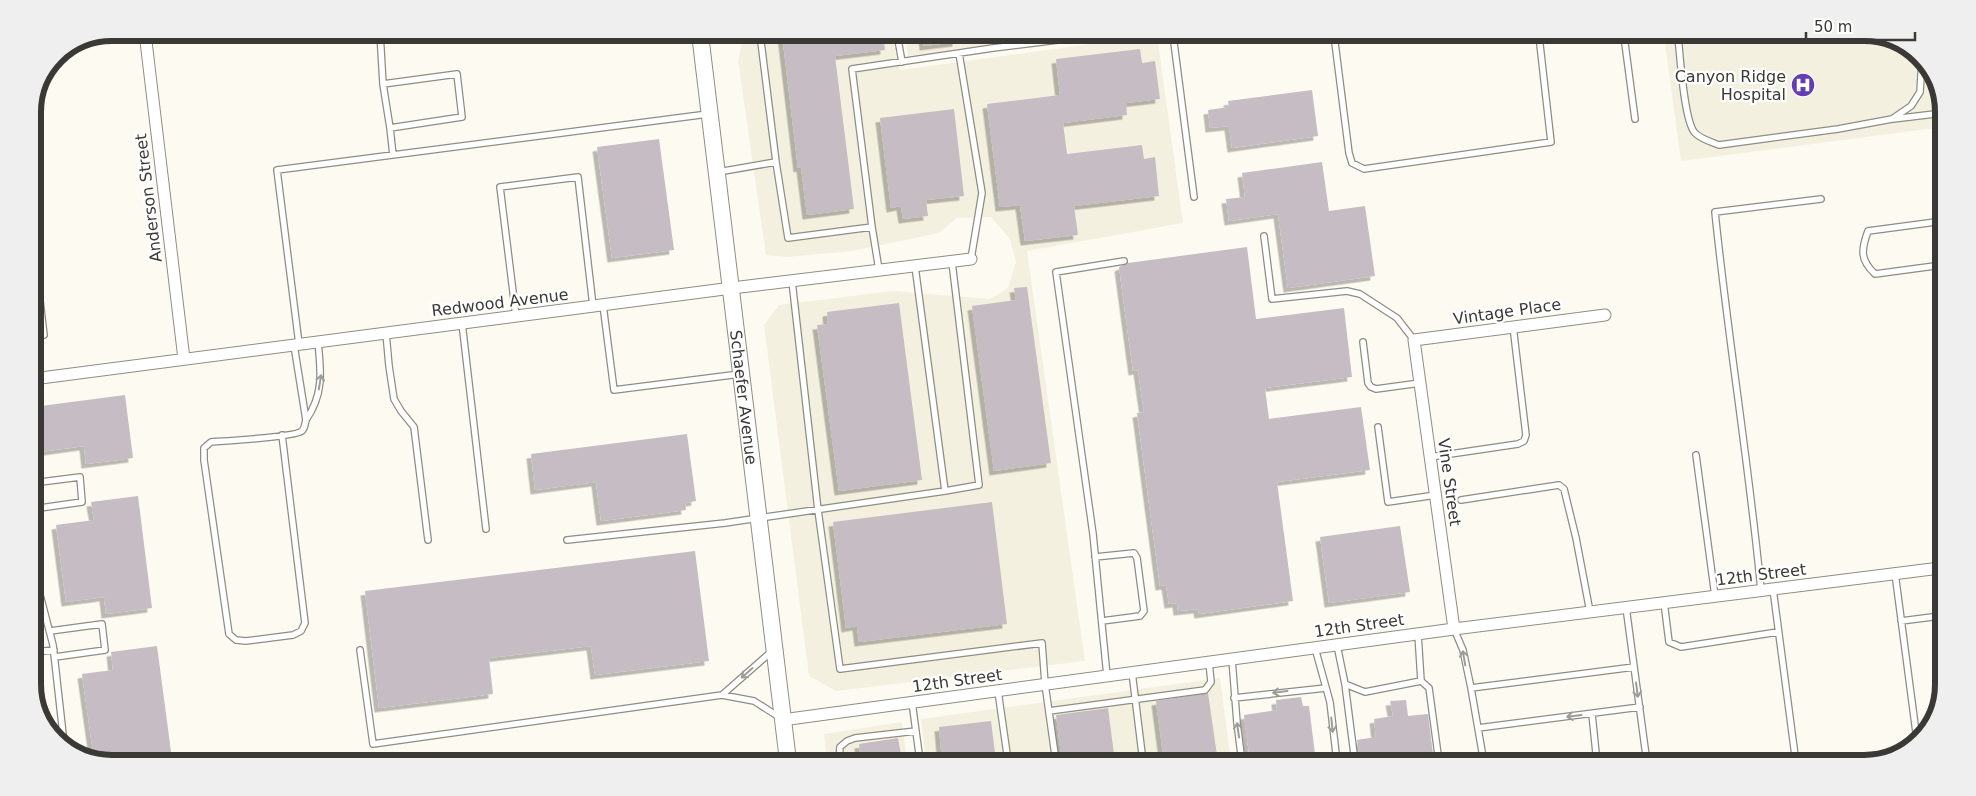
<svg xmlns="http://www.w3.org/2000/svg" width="1976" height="796" font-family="'DejaVu Sans',sans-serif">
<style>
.built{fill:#f4f0df}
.building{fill:#c6bcc3;filter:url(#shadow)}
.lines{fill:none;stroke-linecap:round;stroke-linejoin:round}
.lane-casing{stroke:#8f8d83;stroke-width:8}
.street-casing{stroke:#8f8d83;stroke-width:13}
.secondary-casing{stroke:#8f8d83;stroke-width:18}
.lane{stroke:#fff;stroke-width:5.5}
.street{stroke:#fff;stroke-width:11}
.secondary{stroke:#fff;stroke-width:16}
.oneway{stroke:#9c9c9a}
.labels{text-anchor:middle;stroke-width:4.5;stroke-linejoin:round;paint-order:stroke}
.poi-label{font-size:16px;fill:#3a3935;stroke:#fff;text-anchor:end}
.street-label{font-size:16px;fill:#3a3935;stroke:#fff}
.rim{fill:none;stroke:#3a3935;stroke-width:6}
</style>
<defs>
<filter id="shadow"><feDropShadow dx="-4.5" dy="4.5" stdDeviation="0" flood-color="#0004"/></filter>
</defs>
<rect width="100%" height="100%" fill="#fdfbf1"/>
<path class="built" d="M744,34H891L900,70L1157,35L1183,223L1027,251L1085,661L836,691L809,676L764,325L779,305L893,291L990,299L1008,288L1016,262L1010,239L991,217L957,218L939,233L852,251L787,257L766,255L738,61Z
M905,34L1067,35L908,56Z
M1664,36L1889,37L1927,64L1943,107V127L1681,161Z
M1220,678L1231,762L926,761L921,719Z
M902,722L907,761H827L824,734Z"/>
<path class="building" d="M782,34H883L885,50L835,56L854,209L807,215L801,167L798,168Z
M923,34L957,35V42L924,46Z
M1140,49L1142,63L1155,61L1160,99L1126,103L1127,115L1063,123L1067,154L1142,145L1144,159L1155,157L1159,196L1074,206L1078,235L1025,241L1020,205L1000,207L987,104L1060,95L1056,59Z
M1312,90L1318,136L1232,148L1229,126L1210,128L1208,110L1229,107L1228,101Z
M954,109L964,196L926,200L928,216L903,219L901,206L891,208L880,118Z
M659,139L674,250L612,258L597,147Z
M1322,162L1329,211L1365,206L1375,276L1288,288L1278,214L1229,221L1226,199L1245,197L1242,173Z
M1247,247L1256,319L1344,308L1352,377L1265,388L1269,419L1361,407L1370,470L1277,482L1293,601L1199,614L1198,609L1178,611L1177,603L1169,604L1166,585L1160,586L1137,413L1144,412L1138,370L1133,371L1119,267L1128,263Z
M1027,287L1051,463L994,471L972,306L1016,300L1014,288Z
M899,303L922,480L839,491L817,325L828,324L827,312Z
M125,395L133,458L86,464L84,446L33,453V407Z
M687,434L696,501L685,503L686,510L601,521L596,482L535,490L531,454Z
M138,496L152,608L106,614L104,597L66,602L56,525L94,520L91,502Z
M992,502L1007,624L859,642L857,626L846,628L833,522Z
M1400,526L1410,592L1329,603L1320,537Z
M695,551L709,661L595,675L591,646L489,658L493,694L379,708L365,591Z
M157,646L172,759H94L82,674L113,670L111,652Z
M1208,693L1218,762H1164L1156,701Z
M1301,697L1303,706H1309L1316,762H1250L1244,715L1277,710L1276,700Z
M1406,700L1408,716L1428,714L1434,762H1360L1357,740L1376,737L1374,719L1393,716L1390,701Z
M1108,708L1115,762H1062L1056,715Z
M991,721L996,761H942L939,727Z
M898,738L902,761H861L859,744Z"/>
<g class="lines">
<g class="lane-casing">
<path id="lane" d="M380,33L383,84L457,74L462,117L390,128L393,155
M760,34L776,162
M897,34L902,62
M1173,35L1194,197
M1334,35L1349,153L1352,163L1364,169L1551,142L1539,36
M1624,36L1635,119
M1678,36C1680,55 1684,122 1695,133C1701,139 1711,142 1719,145L1838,129L1892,119L1911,106L1920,92L1922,60
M1334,39L1361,36
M959,53L982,193L971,259
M383,84L390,128
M1893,119L1943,113
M718,172L776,162L788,238L872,227L852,69L993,48L1098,35
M872,227L879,270
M1264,236L1272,299L1347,291L1360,294L1397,318L1414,340
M33,241L44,335L33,336
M1942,265L1875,274C1860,260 1861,250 1868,231L1943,221
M792,281L818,510L840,669L1042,643L1045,684L1056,762
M603,305L614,390L740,374
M516,316L500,187L578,177L593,306
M462,323L486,529
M386,333L389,366L394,399L401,411L414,427L428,540
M1363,342L1368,383L1371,387L1376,389L1420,383
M299,344L277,170L708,114
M306,420C324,394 321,371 318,342
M1378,427L1388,502L1436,495
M282,435L305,623L301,631L293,635L246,641L236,640L229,634L204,460V448L211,442C225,441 295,437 302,431C305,428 305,424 306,420L294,345
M1696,455L1715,596
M1430,457L1518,444L1524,441L1526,435L1513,326
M33,483L80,477L82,502L33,509
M945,491L979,485L952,262
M1461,500L1559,485L1564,489L1576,538L1590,612
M567,540L725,523L945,491L915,266
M1095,557L1134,553L1137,558L1144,611L1140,616L1102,621
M33,568L53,645L64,743
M1895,573L1917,740
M1773,589L1796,763
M1761,590C1749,464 1728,339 1715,212L1821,199
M1664,602L1669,642L1681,647L1778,632
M1626,607L1647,763
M1901,621L1940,616
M1454,629L1463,650L1471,688
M50,631L102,624L105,650L55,657
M1337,645L1345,684L1365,692L1421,681L1418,634
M1315,648L1330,702L1337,762
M360,650L373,744L722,695L754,701L779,717
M33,652L54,650
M1232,659L1237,723L1242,762
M1132,672L1143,762
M1107,676L1093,534L1056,272L1124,261
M1421,681L1429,688L1439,762
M1345,684L1355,762
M998,691L1008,761
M722,695L771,652
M1234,698L1326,688
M912,702L920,761
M1049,711L1205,690L1211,682L1209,662
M1592,714L1597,763
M1478,728L1640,707
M839,761L840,747L847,741L855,738L916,731
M1484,763L1471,688L1634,667"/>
</g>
<g class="street-casing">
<path id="street" d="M145,33L184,359
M33,379L732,288L971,259
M1454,629L1414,340L1605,315
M782,720L1454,629L1940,568"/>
</g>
<g class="secondary-casing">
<g id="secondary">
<path id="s1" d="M700,34L788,761"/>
</g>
</g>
<use href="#lane" class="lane"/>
<use href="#street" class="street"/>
<use href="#secondary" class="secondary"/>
</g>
<defs><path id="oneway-shaft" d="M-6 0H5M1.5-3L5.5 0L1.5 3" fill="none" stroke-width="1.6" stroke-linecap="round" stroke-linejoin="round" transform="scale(1.25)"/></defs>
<g class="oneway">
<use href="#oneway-shaft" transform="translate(320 382) rotate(-81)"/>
<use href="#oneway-shaft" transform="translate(1464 658) rotate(-100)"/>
<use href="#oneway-shaft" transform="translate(747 673) rotate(139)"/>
<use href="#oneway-shaft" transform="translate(1637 690) rotate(83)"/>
<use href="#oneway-shaft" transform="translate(1280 692) rotate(173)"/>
<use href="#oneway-shaft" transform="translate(1574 716) rotate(173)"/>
<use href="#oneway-shaft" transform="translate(1332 725) rotate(84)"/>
<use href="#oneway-shaft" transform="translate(1238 730) rotate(-98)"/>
</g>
<defs>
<g id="hospital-disc" transform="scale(1.25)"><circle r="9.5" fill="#643cb4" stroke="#fff"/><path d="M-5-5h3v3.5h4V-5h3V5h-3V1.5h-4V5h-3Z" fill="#fff"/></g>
</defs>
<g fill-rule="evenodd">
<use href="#hospital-disc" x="1803" y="85"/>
</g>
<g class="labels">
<g class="poi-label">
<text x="1786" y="82">Canyon Ridge<tspan x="1786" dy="18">Hospital</tspan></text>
</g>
<g class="street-label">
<text transform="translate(148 198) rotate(-97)" y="6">Anderson Street</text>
<text transform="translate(500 302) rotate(-7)" y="6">Redwood Avenue</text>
<text transform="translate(1507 311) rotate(-8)" y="6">Vintage Place</text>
<text dy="6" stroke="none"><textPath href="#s1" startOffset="366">Schaefer Avenue</textPath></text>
<text transform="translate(1450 482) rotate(82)" y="6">Vine Street</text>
<text transform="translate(1761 574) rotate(-7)" y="6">12th Street</text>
<text transform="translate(1359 625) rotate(-8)" y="6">12th Street</text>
<text transform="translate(957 680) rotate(-8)" y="6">12th Street</text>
</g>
</g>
<path d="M0 0H1976V796H0ZM112 41H1864A71 71 0 0 1 1935 112V684A71 71 0 0 1 1864 755H112A71 71 0 0 1 41 684V112A71 71 0 0 1 112 41Z" fill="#efefef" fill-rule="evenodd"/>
<path class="rim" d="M112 41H1864A71 71 0 0 1 1935 112V684A71 71 0 0 1 1864 755H112A71 71 0 0 1 41 684V112A71 71 0 0 1 112 41Z"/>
<path d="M1806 32v8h109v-8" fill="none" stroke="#3a3935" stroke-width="2.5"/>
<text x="1814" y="32" font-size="15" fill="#3a3935" stroke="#ffffff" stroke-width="4" paint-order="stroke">50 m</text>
</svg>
